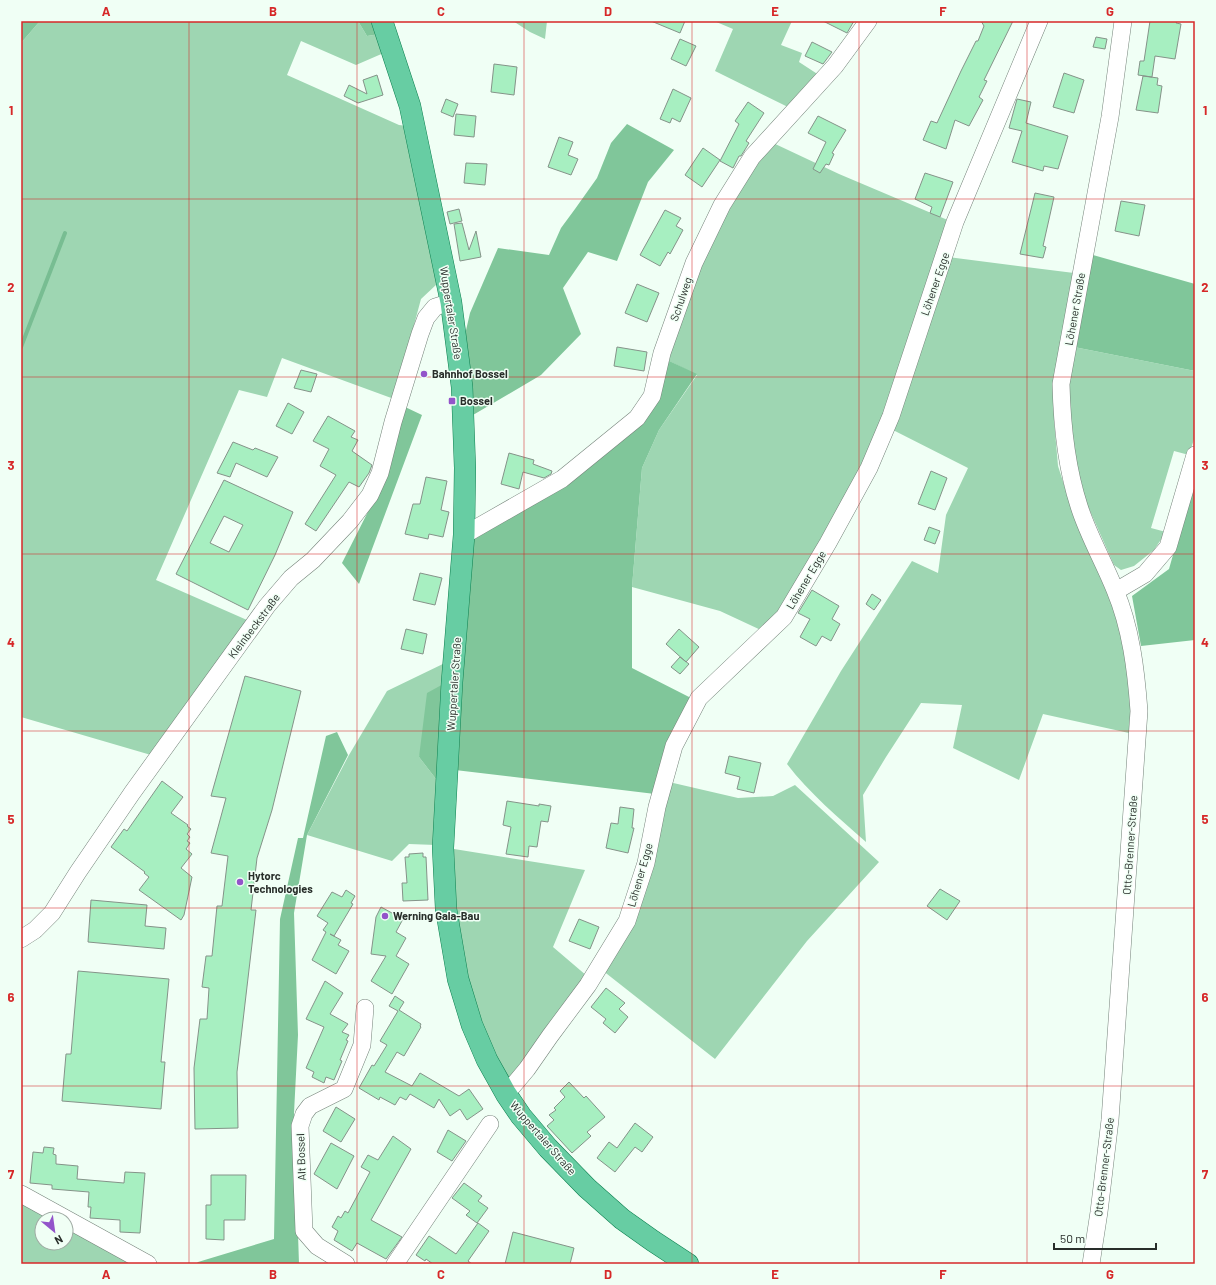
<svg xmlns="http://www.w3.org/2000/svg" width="1216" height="1285" font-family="Barlow,sans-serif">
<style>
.green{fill:#9ed6b2}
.forest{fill:#80c69a}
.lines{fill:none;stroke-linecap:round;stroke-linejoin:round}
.stream{stroke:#78bd92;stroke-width:4}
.building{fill:#a7efc1;stroke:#859389;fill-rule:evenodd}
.minor-casing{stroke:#75837a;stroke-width:18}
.major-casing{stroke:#0f8051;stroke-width:22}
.minor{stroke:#fff;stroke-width:17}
.major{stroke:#67cda3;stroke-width:21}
.grid{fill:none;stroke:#d62828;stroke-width:1;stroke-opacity:0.55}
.poi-dot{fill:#9354ca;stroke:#f0fff5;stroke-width:1.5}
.labels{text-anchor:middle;stroke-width:3;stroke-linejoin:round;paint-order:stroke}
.street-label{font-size:11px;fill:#282e2a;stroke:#f0fff5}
.poi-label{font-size:11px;font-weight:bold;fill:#282e2a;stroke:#f0fff5;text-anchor:start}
.neatline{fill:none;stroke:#d62828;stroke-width:1.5}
.grid-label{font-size:13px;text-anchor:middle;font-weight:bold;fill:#d62828}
</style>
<rect width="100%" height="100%" fill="#f0fff5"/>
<path class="green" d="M40,21H358L367,36L380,34L386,52L356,65L301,41L287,75L399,125L407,126L437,284L421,299L394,399L282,358L267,397L239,390L156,580L247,620L151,755L21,717V43Z
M513,21H547L545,39L530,32Z
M714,21H792L781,45L802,53L799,62L822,77L790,108L715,71L733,29Z
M771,142L839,174L950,221L882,430L783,612L763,631L720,611L632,587L642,468L659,430L697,375L665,359L697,262Z
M948,257L1074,273L1054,420L1058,466L1076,522L1106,587L1126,648L1131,701L1129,733L1043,714L1019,780L953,748L962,705L921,703L886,757L863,795L866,842C839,818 809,793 787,764L841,671L912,561L938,573L946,515L968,468L891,429Z
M1074,347L1195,371V436L1189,455L1174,451L1151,528L1166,532L1154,550L1134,566L1121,570L1114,565L1086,502L1073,449L1067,394Z
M447,662L446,683L419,757L436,779V845L409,844L392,861L307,835L349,755L387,691Z
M669,782L738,798L773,796L795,785L879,862L807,941L715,1059L602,970Z
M454,849L585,870L553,947L587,976L515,1079L507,1080L492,1051L465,971L455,906Z
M21,1201L55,1219H42V1243H66V1225L137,1264H21Z"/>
<path class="forest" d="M21,21H40L21,43Z
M358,21H375L380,34L367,36Z
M627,124L674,150L648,182L617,261L588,252L563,288L581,334L541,375L473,415L464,339L470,313L498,248L549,255L561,228L575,209L597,178L611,143Z
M1093,255L1195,284V371L1074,347Z
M665,359L697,374L659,430L642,468L632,587V668L693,699L655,794L455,770L474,534L641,420Z
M403,406L422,415L359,584L342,563L376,496Z
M1195,484V640L1141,646L1132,596L1169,569L1184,516Z
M447,682L441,774L436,779L419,757L427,693Z
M337,732L348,755L307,835L294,913L298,1035L294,1113L299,1264H196L198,1262L274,1239L280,919L298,838H303L326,736Z"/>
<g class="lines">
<path class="stream" d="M21,347L65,233"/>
</g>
<path class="building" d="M651,21H685L680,33Z
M823,21H854L847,33Z
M981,21H1013L984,80L987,81L979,97L983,100L969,126L955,120L946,149L923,140L931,121L937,123L961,71L976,41H978L984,26Z
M1150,21H1177L1176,23L1181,24L1175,59L1155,56L1152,77L1138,75L1140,61H1144Z
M1096,37L1107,39L1105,49L1093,47Z
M680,39L696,46L686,66L671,59Z
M812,42L832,52L823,64L805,56Z
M494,64L517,67L514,95L491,92Z
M1064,73L1084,80L1074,113L1053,107Z
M377,75L383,95L358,103L344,96L349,85L367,94L363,80Z
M1143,76L1158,78L1157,85L1162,86L1158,113L1136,110Z
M673,89L691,98L680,122L672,118L670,123L660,119Z
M446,99L458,104L453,117L441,112Z
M1017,99L1031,102L1026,123L1068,136L1058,169L1044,166L1043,171L1012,162L1022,131L1009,128Z
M748,102L764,113L746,141L749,143L746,148L741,156H739L733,168L720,161L739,124L735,121Z
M456,114L476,116L474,137L454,135Z
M818,116L846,130L832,153L834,154L829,165L826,164L820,173L813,169L826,142L808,133Z
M559,137L573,142L568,155L578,159L571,175L548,167Z
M703,148L720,160L702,187L685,175Z
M466,163L487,164L485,185L464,183Z
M925,173L953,182L940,217L930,213L932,207L915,199Z
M1035,193L1054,197L1043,246L1046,247L1043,258L1020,254Z
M1121,201L1145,205L1139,236L1115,231Z
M459,209L462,221L450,224L447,212Z
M665,210L681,218L676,226L683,230L670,254L668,252L660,266L640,255Z
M462,223L469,250L476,231L481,257L460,261L454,224Z
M637,284L659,293L647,322L625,313Z
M617,347L647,352L644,371L614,366Z
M301,370L317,374L311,392L294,388Z
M288,403L304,412L292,434L276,426Z
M328,416L355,431L351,437L358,440L352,451L372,465L369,473L359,487L349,482L316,531L305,524L336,475L320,466L329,449L313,441Z
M233,442L253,450L255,448L278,457L267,477L236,463L230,477L217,473Z
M509,453L534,460L533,464L552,471L551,474L544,478L523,472L519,489L501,484Z
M931,471L947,478L935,510L918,504Z
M426,477L447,481L441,510L449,512L443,537L429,534L428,539L405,534L413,504H420Z
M224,480L293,512L275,555L248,610L176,574ZM224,516L243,525L229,552L210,543Z
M929,527L940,531L935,544L924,540Z
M420,573L442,578L435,605L413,600Z
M812,590L839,606L832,619L840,624L831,641L822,636L816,646L800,637L810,619L798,613Z
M872,594L881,600L874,610L866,604Z
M406,629L427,634L423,654L401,649Z
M679,629L699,647L686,662L666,644Z
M680,657L689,664L680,674L671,667Z
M245,676L301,691L272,810L257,858L251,910H256L237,1072L238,1128L195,1129L194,1068L200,1019H207L209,988L202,987L206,956H212L217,906H222L228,856L211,853L226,798L211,796Z
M729,756L761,763L754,793L737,789L740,777L725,773Z
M162,781L183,797L171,813L188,825L187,826L191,829L187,834L190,837L187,841L190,843L186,849L192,854L181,868L192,877L184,915L181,920L139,890L149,877L144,873L145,872L111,847L124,829L127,831Z
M507,801L539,806V804L551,806L548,822L541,821L537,847L529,846L528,857L506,854L511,827L503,825Z
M620,807L634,809L632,828H634L628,853L606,848L611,823L618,824Z
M423,853V857H426L428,900L403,901L402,883H407L405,857H409V854Z
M940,889L960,901L947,920L927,906Z
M346,890L355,896L351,903L353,904L334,936L330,934L341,940L338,945L349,951L336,974L312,960L326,932L323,930L328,923L317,916L332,892L342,897Z
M91,900L147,905L145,926L166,928L164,949L88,942Z
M381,907L403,919L396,932L406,938L396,956L409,964L392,994L371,981L386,956L371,954L376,917Z
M579,919L599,927L590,949L569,941Z
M78,971L169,979L161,1062H165L161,1109L62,1101L66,1054H71Z
M325,981L343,993L330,1014L348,1024L342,1032L349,1035L346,1040L348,1041L340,1060L342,1061L334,1080L326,1077L324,1083L312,1077L314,1072L306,1068L324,1027L306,1019Z
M606,988L625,1003L619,1009L628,1017L615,1033L603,1023L606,1019L591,1007Z
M395,996L404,1002L399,1010L421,1024L420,1026L421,1027L404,1056L397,1052L385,1072L412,1086L420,1073L459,1096L469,1089L483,1109L467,1120L460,1109L450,1116L439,1099L434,1108L410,1094L406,1100L400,1097L395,1105L380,1097L379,1100L359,1088L372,1065L374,1066L387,1045L380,1041L398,1011L389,1006Z
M569,1082L584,1098L586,1096L605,1117L587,1132L591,1136L572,1153L547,1126L554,1120L549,1115L556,1110L554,1108L565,1097L560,1091Z
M336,1107L355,1119L341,1142L323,1131Z
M635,1123L653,1137L642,1152L635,1147L615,1172L597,1158L609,1142L617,1148Z
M448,1130L466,1141L452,1161L437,1152Z
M393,1136L411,1149L371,1220L402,1237L386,1259L357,1243L352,1251L334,1240L338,1231L332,1227L338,1216L341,1218L345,1211L348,1213L370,1172L361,1167L368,1155L378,1160Z
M331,1143L354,1156L337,1189L314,1174Z
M44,1147L54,1148L53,1154L56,1155V1164L78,1166L77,1179L124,1183L125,1172L145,1173L140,1233L120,1232V1220L90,1218L91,1207H88L89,1192L52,1189V1185L30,1183L33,1152L43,1153Z
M211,1175H246L245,1220H224V1240L206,1239V1205H211Z
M464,1183L482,1196L478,1201L488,1208L477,1223L466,1215L470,1211L452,1198Z
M478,1223L489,1231L468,1261L472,1264H433L426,1259L425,1261L416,1255L429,1236L456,1254Z
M513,1232L574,1248L570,1264H505Z"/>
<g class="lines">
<g class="minor-casing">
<path id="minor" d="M464,535L562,479L637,418L652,396L662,353L694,263L722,205L752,157L835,66L868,21
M1116,591L1145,574L1168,547L1195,455
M21,939L35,930L52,913L78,872L132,793L267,606L291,578L313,560L350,521L370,495L380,473L393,422L420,334L426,318L435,307L451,302
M506,1094L527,1069L550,1036L588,985L627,921L646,863L657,807L674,746L699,698L784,617L828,543L869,468L891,416L955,222L1039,21
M21,1194L148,1264
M346,1264L317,1246L304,1231L300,1126L304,1114L310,1106L344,1089L362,1045L365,1008
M395,1264L490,1124
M1091,1264L1099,1212L1110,1120L1139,711C1136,670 1131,628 1115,590C1104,562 1088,535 1079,506C1066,466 1062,426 1061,384L1110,117L1123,21"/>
</g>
<g class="major-casing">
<path id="major" d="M382,21L410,106L451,302L462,387L465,468L464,535L452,682L443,848L446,909L458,979L472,1025L487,1060L506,1094L521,1116L548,1148L587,1188L622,1219L653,1241L688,1264"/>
</g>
<use href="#minor" class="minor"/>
<use href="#major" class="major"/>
</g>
<path class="grid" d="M189,21V1264M357,21V1264M524,21V1264M692,21V1264M859,21V1264M1027,21V1264M21,199H1195M21,377H1195M21,554H1195M21,731H1195M21,908H1195M21,1086H1195"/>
<g class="poi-dot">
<circle cx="424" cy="374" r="4"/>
<rect x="448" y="397" width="8" height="8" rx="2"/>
<circle cx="240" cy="882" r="4"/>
<circle cx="385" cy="916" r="4"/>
</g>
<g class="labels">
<g class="street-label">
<text transform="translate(935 284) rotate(-71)" y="4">Löhener Egge</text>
<text transform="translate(681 299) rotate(-71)" y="4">Schulweg</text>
<text transform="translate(1075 309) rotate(-80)" y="4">Löhener Straße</text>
<text transform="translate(451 313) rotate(81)" y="4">Wuppertaler Straße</text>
<text transform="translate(806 580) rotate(-59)" y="4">Löhener Egge</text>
<text transform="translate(254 626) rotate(-53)" y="4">Kleinbeckstraße</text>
<text transform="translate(454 684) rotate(-86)" y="4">Wuppertaler Straße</text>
<text transform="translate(1130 845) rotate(-86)" y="4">Otto-Brenner-Straße</text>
<text transform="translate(640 875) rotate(-74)" y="4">Löhener Egge</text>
<text transform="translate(543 1138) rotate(49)" y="4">Wuppertaler Straße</text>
<text transform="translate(301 1157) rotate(-92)" y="4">Alt Bossel</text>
<text transform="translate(1104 1167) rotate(-83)" y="4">Otto-Brenner-Straße</text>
</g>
<g class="poi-label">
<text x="432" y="378">Bahnhof Bossel</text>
<text x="460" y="405">Bossel</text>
<text x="248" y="880">Hytorc<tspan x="248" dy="13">Technologies</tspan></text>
<text x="393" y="920">Werning Gala-Bau</text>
</g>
</g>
<rect width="1216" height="1285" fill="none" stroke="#f0fff5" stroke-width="44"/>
<g transform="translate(54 1231) rotate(151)"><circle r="19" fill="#f0fff5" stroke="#a0aba4"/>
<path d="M0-3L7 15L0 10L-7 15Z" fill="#9354ca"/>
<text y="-6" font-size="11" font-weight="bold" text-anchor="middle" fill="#282e2a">N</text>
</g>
<path d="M1054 1243v6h102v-6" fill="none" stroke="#282e2a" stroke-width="2"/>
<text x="1060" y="1243" font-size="12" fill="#282e2a" stroke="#f0fff5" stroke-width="3" paint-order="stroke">50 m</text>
<rect x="22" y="22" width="1172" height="1241" class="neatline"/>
<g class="grid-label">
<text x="106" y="16">A</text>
<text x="273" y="16">B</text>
<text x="441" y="16">C</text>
<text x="608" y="16">D</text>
<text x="775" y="16">E</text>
<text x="943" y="16">F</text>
<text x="1110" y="16">G</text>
<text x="11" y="115">1</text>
<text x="1205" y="115">1</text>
<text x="11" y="292">2</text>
<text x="1205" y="292">2</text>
<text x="11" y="470">3</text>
<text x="1205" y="470">3</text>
<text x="11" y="647">4</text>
<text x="1205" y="647">4</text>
<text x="11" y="824">5</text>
<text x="1205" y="824">5</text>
<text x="11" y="1002">6</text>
<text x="1205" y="1002">6</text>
<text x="11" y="1179">7</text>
<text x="1205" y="1179">7</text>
<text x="106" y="1279">A</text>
<text x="273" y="1279">B</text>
<text x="441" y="1279">C</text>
<text x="608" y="1279">D</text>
<text x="775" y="1279">E</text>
<text x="943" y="1279">F</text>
<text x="1110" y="1279">G</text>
</g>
</svg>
